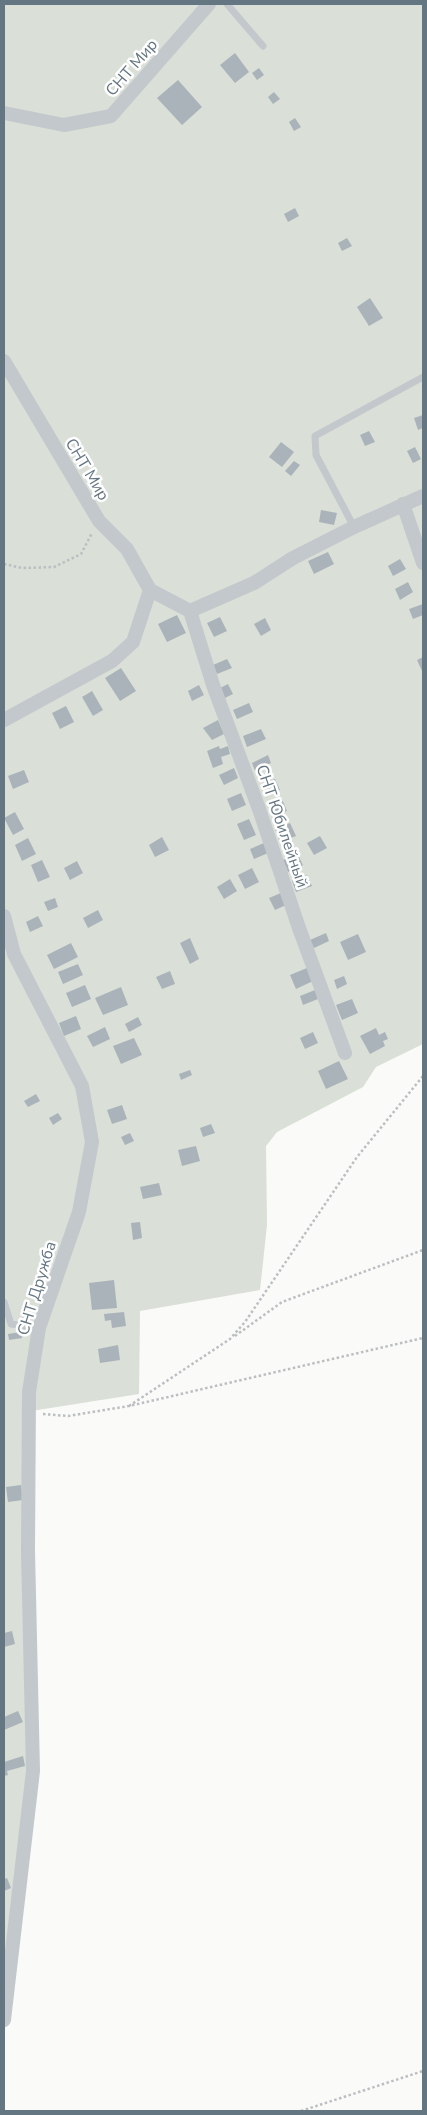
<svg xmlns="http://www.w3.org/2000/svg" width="427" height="2115" font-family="'Nunito Sans',sans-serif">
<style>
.green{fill:#dadfd7}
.building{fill:#aab3b9}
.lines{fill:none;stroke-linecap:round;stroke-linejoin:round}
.path{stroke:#bbbfc2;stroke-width:2.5;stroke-dasharray:2.5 2.5;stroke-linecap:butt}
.lane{stroke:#c3c8cc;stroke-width:7}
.street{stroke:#c3c8cc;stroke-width:14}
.labels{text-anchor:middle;stroke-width:5;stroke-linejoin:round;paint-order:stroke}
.street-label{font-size:16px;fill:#657683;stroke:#fff}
</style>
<rect width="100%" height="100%" fill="#fafaf8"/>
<path class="green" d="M4,4H423V1044L376,1067L363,1087L277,1132L266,1146L267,1225L260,1290L140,1311L139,1394L25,1412L27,1769L4,1985Z"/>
<path class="building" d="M235,53L249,72L235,83L220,65Z
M259,68L264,75L257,80L252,73Z
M178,80L202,107L182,125L157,98Z
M274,92L280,99L273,104L268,97Z
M295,118L301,127L294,131L289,122Z
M295,208L299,216L288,222L284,214Z
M347,238L352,246L342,251L338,243Z
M370,298L383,318L369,326L357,307Z
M423,415V428L418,430L414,418Z
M369,431L375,442L365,446L360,435Z
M281,442L294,452L282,467L269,457Z
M415,447L421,459L413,463L407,451Z
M294,461L300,465L291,476L285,471Z
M321,510L337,513L334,525L319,522Z
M328,552L334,564L314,574L308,561Z
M400,559L406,569L393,576L388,566Z
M408,582L413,592L400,600L395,589Z
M423,604V615L413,619L409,609Z
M177,615L186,633L167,642L158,624Z
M220,617L227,631L214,637L207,623Z
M265,618L271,630L261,636L254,624Z
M423,657V673L417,660Z
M227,659L232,668L217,674L213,665Z
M121,668L136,691L120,701L105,678Z
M228,684L233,694L225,698L220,688Z
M199,685L204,695L192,701L188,691Z
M92,691L103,710L93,716L82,697Z
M249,703L253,712L237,719L233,710Z
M66,706L74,722L60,729L52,713Z
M218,720L224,734L212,740L203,728Z
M261,729L266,739L247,747L243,736Z
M219,746L220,749L228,746L230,754L221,757L223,764L213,768L207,751Z
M268,755L271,763L255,771L252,763Z
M234,768L238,778L224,785L219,775Z
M24,770L29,782L13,789L8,776Z
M275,779L280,790L270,795L265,783Z
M241,793L246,805L232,811L227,799Z
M282,799L287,811L272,816L268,804Z
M15,812L24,829L13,835L4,818Z
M249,819L256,835L244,840L237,824Z
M290,823L296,836L280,842L275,829Z
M320,836L327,848L314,855L307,843Z
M162,837L169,850L155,857L149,845Z
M28,838L36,854L22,861L15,845Z
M264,843L268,853L254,859L250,849Z
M297,853L303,865L288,872L283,860Z
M42,860L50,877L38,882L31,865Z
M77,861L83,873L70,880L64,868Z
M252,868L259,882L245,889L238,875Z
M307,875L312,886L296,892L292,881Z
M230,879L237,891L224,899L217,887Z
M281,893L286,905L275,910L269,898Z
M55,898L58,907L48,911L44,902Z
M98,910L103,920L88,928L83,918Z
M38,916L43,926L30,932L26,922Z
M326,933L329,941L314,948L310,940Z
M358,934L366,952L348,960L340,942Z
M190,938L199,959L190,964L180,943Z
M71,943L78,957L54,969L47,955Z
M78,964L83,975L63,984L58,972Z
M307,968L313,981L296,989L290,975Z
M170,971L175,984L162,989L156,977Z
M344,976L347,984L337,989L334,980Z
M85,985L91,999L72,1007L66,993Z
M121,987L128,1005L103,1015L95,998Z
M315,990L318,999L303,1005L300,996Z
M352,999L358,1013L342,1020L336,1005Z
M76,1016L81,1029L64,1036L59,1023Z
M138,1017L142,1025L129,1032L125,1024Z
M105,1027L110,1039L93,1047L87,1036Z
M376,1028L379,1035L385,1032L388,1039L383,1041L385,1046L370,1054L360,1036Z
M313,1032L318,1043L305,1049L300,1038Z
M134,1038L142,1055L121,1064L113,1046Z
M339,1061L348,1079L326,1089L318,1071Z
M190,1070L192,1075L181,1080L179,1074Z
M36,1094L40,1101L28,1107L24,1101Z
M122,1105L127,1119L112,1124L107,1110Z
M58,1113L62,1119L53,1125L49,1118Z
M211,1124L215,1133L203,1137L200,1128Z
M130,1133L134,1141L125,1145L121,1137Z
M196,1146L200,1161L182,1166L178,1150Z
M159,1183L162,1195L143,1199L140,1187Z
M140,1222L142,1238L133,1240L131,1223Z
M114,1280L117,1308L92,1310L89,1283Z
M124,1312L126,1326L112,1328L111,1320L105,1321L104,1314Z
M21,1332L22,1338L9,1340L8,1334Z
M118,1345L120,1360L100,1363L98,1349Z
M21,1485L23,1500L8,1502L6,1487Z
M12,1631L15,1644L4,1647V1633Z
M18,1711L23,1722L4,1730V1717Z
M23,1756L25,1766L7,1771L8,1775L4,1776V1762Z
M7,1878L11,1888L4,1891V1879Z"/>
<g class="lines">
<path class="path" d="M4,564L22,568L54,567L81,554L92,533
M235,1336L282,1302L423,1250
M129,1406L230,1339L245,1322L357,1157L423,1076
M43,1414L68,1416L129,1406L423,1338
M301,2111L423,2071"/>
<path class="lane" d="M227,4L263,46
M354,527L316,455L315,436L423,377
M4,1302L11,1324L39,1328"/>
<path class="street" d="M4,113L64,125L111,116L209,4
M4,361L99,521L127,549L150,590
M403,504L423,563
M150,590L190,611L254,583L293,558L354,527L423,496
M190,611L213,685L259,809L299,928L345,1053
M4,720L112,661L133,642L150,590
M4,916L14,954L82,1086L92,1142L79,1212L39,1328L29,1392L28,1551L33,1771L4,2020"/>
</g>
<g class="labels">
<g class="street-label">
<text transform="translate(131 67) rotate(-49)" y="6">СНТ Мир</text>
<text transform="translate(88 469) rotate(59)" y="6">СНТ Мир</text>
<text transform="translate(283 826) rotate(71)" y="6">СНТ Юбилейный</text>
<text transform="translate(36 1288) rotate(-73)" y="6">СНТ Дружба</text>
</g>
</g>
<rect width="427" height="2115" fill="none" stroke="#657683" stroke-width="10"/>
</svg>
